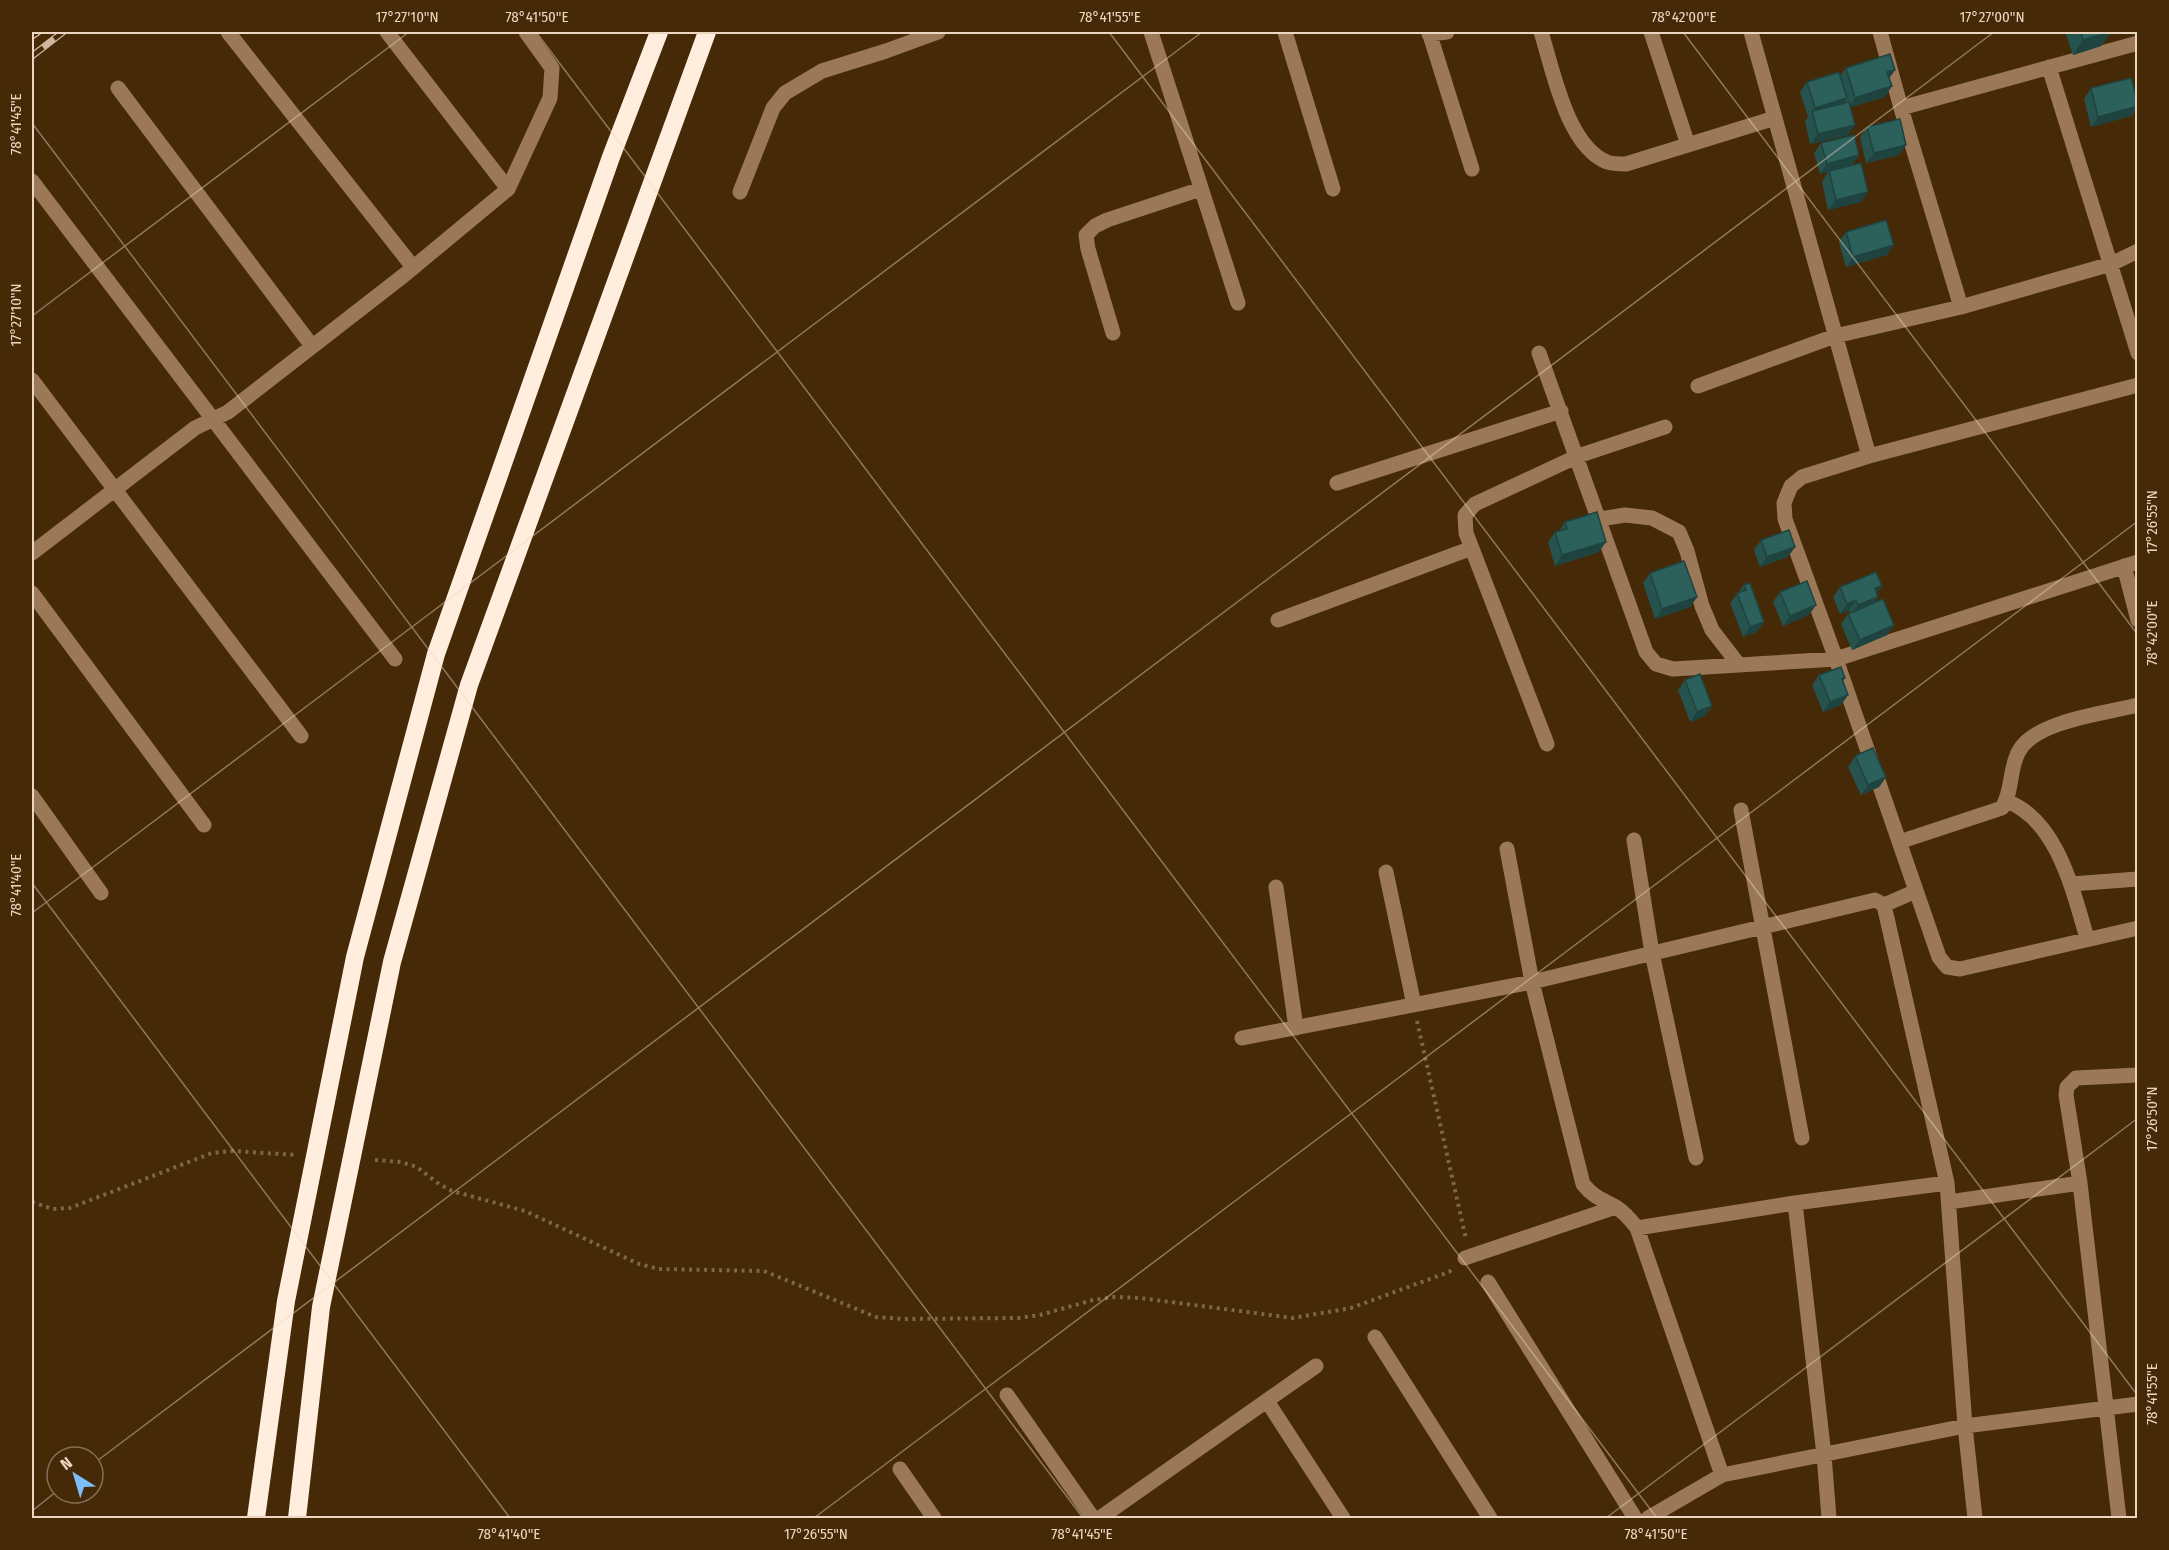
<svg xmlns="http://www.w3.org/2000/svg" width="2169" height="1550" font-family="'Fira Sans Condensed',sans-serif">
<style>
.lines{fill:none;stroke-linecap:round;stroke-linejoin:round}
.path{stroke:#806547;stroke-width:4;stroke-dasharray:3 4.5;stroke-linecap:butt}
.minor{stroke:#9b7958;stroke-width:15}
.highway{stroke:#fed;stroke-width:18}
.rail-casing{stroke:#ceb69d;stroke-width:7}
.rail{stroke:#462907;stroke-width:4.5;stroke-dasharray:14;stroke-linecap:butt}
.wall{fill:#26534d}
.shaded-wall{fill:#1f433f}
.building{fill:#2c605a;stroke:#1f433f;stroke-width:1.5}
.ticks{fill:none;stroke:#edd6c0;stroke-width:1.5;stroke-opacity:0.45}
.neatline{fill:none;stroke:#edd6c0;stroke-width:2}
.ticks-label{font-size:15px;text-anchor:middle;fill:#edd6c0}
</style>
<rect width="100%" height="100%" fill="#462907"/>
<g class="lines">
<path class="path" d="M1417,1021L1466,1239
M375,1160L401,1162L417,1167L439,1184L452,1191L525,1211L639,1264L659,1269L764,1271L876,1317L904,1319L1018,1318L1040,1315L1093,1300L1115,1297L1140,1298L1293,1318L1351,1308L1449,1272L1454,1268
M32,1202L53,1209L70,1208L212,1153L232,1151L297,1155"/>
<path class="minor" d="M228,32L413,267
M387,32L508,189
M1151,32L1238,303
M1285,32L1333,189
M1429,32L1472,169
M1541,32C1553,70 1567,146 1607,162C1613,164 1620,164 1626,164L1775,118
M1651,32L1688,145
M1751,32L1869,456
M1880,32L1901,108L1961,307
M1429,34L1447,32
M2049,67L2138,353
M118,88L312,346
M1901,108L2138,43
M32,181L395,659
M740,192L773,108L785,93L822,71L886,51L938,32
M1113,333L1088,249L1086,235L1095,226L1107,220L1201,189
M1539,353L1646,652L1656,664L1673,669L1836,659L2138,562
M32,380L301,736
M2138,385L1869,456L1802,477L1791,486L1784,503L1785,519L1836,659L1939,957L1947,967L1960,969L2138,928
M1698,386L1835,336L1961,307L2111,264L2138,251
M1337,483L1561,411
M1600,519L1625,515L1652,518L1679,532L1687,551L1702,606L1712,630L1739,665
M32,553L195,428L228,412L403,276L508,189L550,98L552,68L526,32
M2124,566L2138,620
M32,593L204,825
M1278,620L1472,548
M1547,744L1466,533L1465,515L1475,504L1578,456L1665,427
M32,796L101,893
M2006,801C2057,819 2073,891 2087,938
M1741,810L1802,1138
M1634,840L1652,953L1696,1158
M1899,842L2002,808C2013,791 2009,768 2019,751C2035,721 2106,713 2138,705
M1507,849L1532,982L1583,1184C1594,1198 1602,1199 1616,1207C1625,1213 1631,1220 1637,1228L1722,1475
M1386,872L1414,1005
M2071,884L2138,879
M1276,887L1296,1028
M1884,905L1916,891
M1242,1038L1532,982L1875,900L1884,905L1947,1183L1965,1426L1975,1518
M1949,1202L2080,1183
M1795,1203L1824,1455L1829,1518
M1637,1228L1795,1203L1947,1183
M1465,1258L1616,1207
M1488,1282L1635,1518
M1375,1337L1490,1518
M1007,1395L1093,1518
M1267,1401L1343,1518
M900,1469L934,1518
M1100,1518L1316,1366
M1648,1518L1722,1475L1965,1426L2138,1404
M2119,1518L2080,1183L2066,1095L2067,1087L2076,1078L2138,1075"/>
<path class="highway" d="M256,1518L286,1301L355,957L436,654L611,157L659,32
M297,1518L321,1307L392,962L469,685L707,32"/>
<g class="rail-casing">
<path id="rail" d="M32,36L38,32
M32,56L63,32"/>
</g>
<use href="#rail" class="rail"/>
</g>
<path class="wall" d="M2065,32H2111L2101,46L2073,55Z
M1846,68L1895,70L1889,78L1885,97L1850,107L1848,135L1810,144L1805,121L1808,117L1800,92L1807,82L1840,76Z
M2091,88L2138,102V108L2131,116L2091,127L2084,99Z
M1867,127L1906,145L1899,155L1866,163L1860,137Z
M1821,143L1859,155L1852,165L1861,202L1828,210L1822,182L1828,172L1820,174L1814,153Z
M1846,232L1887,255L1846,267L1839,242Z
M1565,522L1599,552L1555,566L1548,542L1555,532L1559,531Z
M1761,540L1788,557L1760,567L1754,550Z
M1650,573L1697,597L1690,607L1655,619L1643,583Z
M1750,583L1757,632L1743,637L1730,603L1744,585Z
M1882,586L1877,593L1878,597L1875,602L1894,625L1887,635L1852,650L1841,624L1848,614L1850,613L1849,610L1840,614L1833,597L1840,587Z
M1780,592L1809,615L1783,626L1773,602Z
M1819,675L1845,678L1843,681L1848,695L1841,705L1823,712L1812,685Z
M1685,680L1712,706L1705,716L1690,722L1678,690Z
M1855,756L1886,777L1879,787L1861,795L1848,767Z"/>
<path class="shaded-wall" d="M2111,32L2101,46L2073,55L2083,40Z
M1895,70L1888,80L1887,72Z
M1892,86L1885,97L1848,108L1855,98Z
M1847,98L1840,108L1812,113L1815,108Z
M2138,106L2131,116L2091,127L2098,117Z
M1855,125L1848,135L1810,144L1818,134Z
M1906,145L1899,155L1866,163L1874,153Z
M1859,155L1852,165L1820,174L1827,164Z
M1868,192L1861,202L1828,210L1836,200Z
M1894,245L1887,255L1846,267L1853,257Z
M1606,542L1599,552L1555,566L1562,555Z
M1795,547L1788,557L1760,567L1767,557Z
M1882,586L1875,596V588Z
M1697,597L1690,607L1655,619L1662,609Z
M1878,597L1871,607L1851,615L1858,605Z
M1856,600L1849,610L1840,614L1847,604Z
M1816,605L1809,615L1783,626L1790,616Z
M1764,622L1757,632L1743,637L1750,627Z
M1894,625L1887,635L1852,650L1860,640Z
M1848,695L1841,705L1823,712L1830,702Z
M1712,706L1705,716L1690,722L1697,712Z
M1886,777L1879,787L1861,795L1868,785Z"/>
<path class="building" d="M2081,32H2110L2083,40Z
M1890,54L1895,70L1887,72L1892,86L1855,98L1846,68Z
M1839,72L1847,98L1815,108L1807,82Z
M2131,78L2138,102V106L2098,117L2091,88Z
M1849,102L1855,125L1818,134L1812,111Z
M1900,119L1906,145L1874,153L1867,127Z
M1854,135L1859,155L1827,164L1821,143Z
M1861,163L1868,192L1836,200L1829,171Z
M1886,220L1894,245L1853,257L1846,232Z
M1597,512L1606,542L1562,555L1555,532L1567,529L1565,522Z
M1789,530L1795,547L1767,557L1761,540Z
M1684,561L1697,597L1662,609L1650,573Z
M1876,572L1882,586L1875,588L1878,597L1858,605L1856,600L1847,604L1840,587Z
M1807,581L1816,605L1790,616L1780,592Z
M1750,583L1764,622L1750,627L1737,593L1746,590L1744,585Z
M1883,599L1894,625L1860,640L1848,614Z
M1841,667L1845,678L1842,679L1848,695L1830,702L1819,675Z
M1700,674L1712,706L1697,712L1685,680Z
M1873,748L1886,777L1868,785L1855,756Z"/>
<path class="ticks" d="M536,32L1657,1518M1109,32L2138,1396M1683,32L2138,635M32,123L1083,1518M32,316L409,32M32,883L510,1518M32,913L1202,32M93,1464L1994,32M32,1511L57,1491M814,1518L2138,521M1606,1518L2138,1118"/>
<rect width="2169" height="1550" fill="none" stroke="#462907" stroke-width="66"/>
<g transform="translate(75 1475) rotate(323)"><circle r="28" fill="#462907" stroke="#896e51" stroke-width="1.5"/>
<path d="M0-4.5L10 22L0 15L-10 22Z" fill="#7bbef8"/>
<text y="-9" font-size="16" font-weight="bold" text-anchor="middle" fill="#edd6c0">N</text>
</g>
<rect x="33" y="33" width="2103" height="1484" class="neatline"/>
<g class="ticks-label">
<text x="407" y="22">17°27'10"N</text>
<text x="537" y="22">78°41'50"E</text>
<text x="1110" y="22">78°41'55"E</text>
<text x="1684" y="22">78°42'00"E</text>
<text x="1992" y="22">17°27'00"N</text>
<text transform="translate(16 124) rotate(-90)" y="5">78°41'45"E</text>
<text transform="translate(16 315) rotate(-90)" y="5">17°27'10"N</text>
<text transform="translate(2152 522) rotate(-90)" y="5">17°26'55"N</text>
<text transform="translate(2152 633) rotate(-90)" y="5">78°42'00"E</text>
<text transform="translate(16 885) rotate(-90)" y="5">78°41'40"E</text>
<text transform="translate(2152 1119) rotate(-90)" y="5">17°26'50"N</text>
<text transform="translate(2152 1394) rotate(-90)" y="5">78°41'55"E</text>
<text x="509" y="1539">78°41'40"E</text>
<text x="816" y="1539">17°26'55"N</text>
<text x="1082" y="1539">78°41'45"E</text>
<text x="1656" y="1539">78°41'50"E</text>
</g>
</svg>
